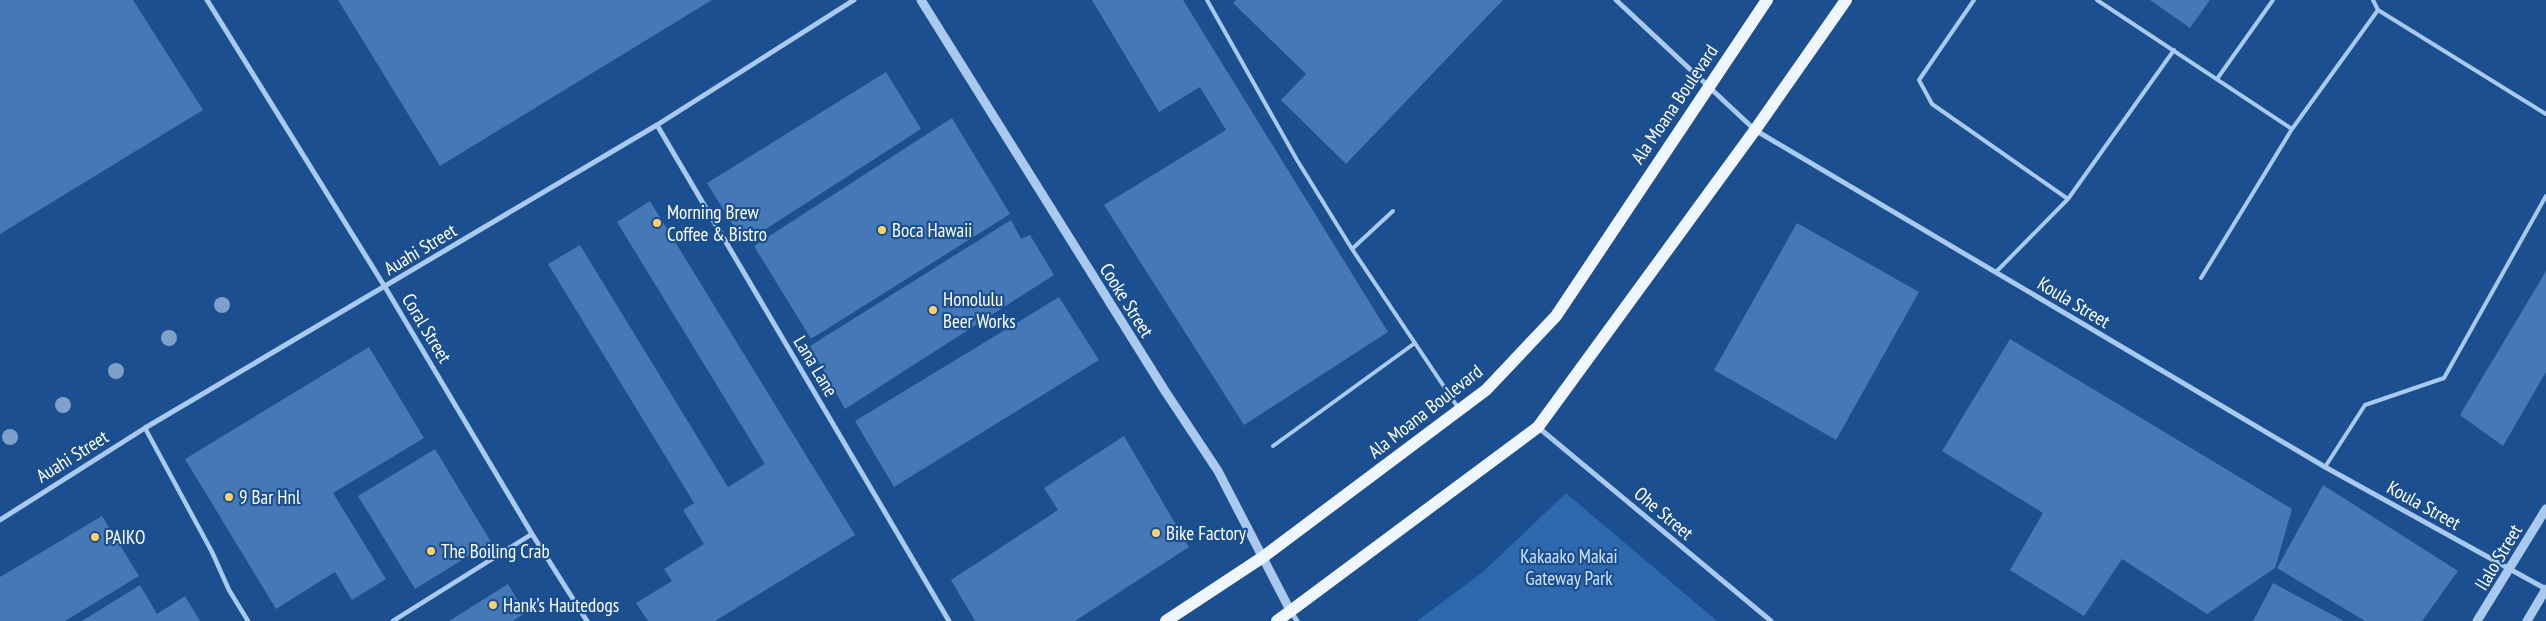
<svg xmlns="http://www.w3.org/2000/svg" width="2546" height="621" font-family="'PT Sans Narrow',sans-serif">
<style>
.green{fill:#2e69ad}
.building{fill:#4478b7}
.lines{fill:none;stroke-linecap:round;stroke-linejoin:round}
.service{stroke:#a9c9ee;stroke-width:4}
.pedestrian{stroke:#a9c9ee;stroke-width:4.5}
.minor{stroke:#a9c9ee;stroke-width:5}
.tertiary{stroke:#a9c9ee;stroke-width:9}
.primary{stroke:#f0f6ff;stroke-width:12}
.tree{fill:#7ea0ca}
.poi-dot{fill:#ffd166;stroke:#1b4f8f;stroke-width:2}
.labels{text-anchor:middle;stroke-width:4.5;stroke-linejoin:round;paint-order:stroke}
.street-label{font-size:19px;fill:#fff;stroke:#1b4f8f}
.poi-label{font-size:19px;fill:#fff;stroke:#1b4f8f;text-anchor:start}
.park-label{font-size:19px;fill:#cfe3fa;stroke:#1b4f8f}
</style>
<rect width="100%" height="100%" fill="#1b4f8f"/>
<path class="green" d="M1566,493L1717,621H1417L1484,571Z"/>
<path class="building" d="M0,0H133L203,110L0,234Z
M338,0H712L440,166Z
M1092,0H1183L1388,332L1244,425L1104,205L1226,130L1200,87L1159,112Z
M1236,0H1503L1346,164L1281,100L1306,74L1233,3Z
M2150,0H2210L2190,28Z
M886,72L921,129L744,243L707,183Z
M952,118L1010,214L811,339L754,246Z
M650,201L855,535L715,621H648L636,603L672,581L664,569L704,544L683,510L694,503L548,264L580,245L728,487L765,464L617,222Z
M1011,220L1021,239L1030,235L1054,275L845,409L810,346Z
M1797,223L1919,292L1836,440L1714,370Z
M2546,271V372L2503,446L2460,415Z
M1059,297L1099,360L894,487L855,421Z
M2010,339L2292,509L2275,568L2207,614L2122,559L2084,616L2010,570L2043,513L1942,451Z
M369,347L424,438L333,493L386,579L352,600L335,572L276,609L185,459Z
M1124,436L1189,547L1075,621H975L951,580L1058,510L1044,488Z
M435,449L491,542L415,589L358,496Z
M2323,485L2458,571L2422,621H2365L2277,568Z
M102,516L139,576L65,621H0V577Z
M2273,583L2344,621H2253Z
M508,584L525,613L513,621H449Z
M140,585L157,614L185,596L200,621H82Z"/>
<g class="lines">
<path class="service" d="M1207,0L1297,160L1352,249
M1974,0L1919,80L1932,104L2068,199L2174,50
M2097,0L2292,129L2378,10L2546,114
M2373,0L2378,10
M2217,79L2273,0
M1393,211L1352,249L1459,409
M1996,272L2068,199
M2201,278L2292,129
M1273,446L1415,343
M2325,467L2365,405L2444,378L2546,196"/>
<path class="pedestrian" d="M145,428L212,552L229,590L248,621
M393,621L532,534"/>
<path class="minor" d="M207,0L385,287L532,534L587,621
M1616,0L1755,130L2325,467L2546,589
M657,125L949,621
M1539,428L1771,621
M0,520L145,428L657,125L854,0
M1291,612L1297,621"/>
<path class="tertiary" d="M921,0L1165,391L1218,471L1291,612
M2477,621L2546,509
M2527,621L2546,589"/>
<path class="primary" d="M1166,621L1263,557L1486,390L1556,316L1767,0
M1277,621L1538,427L1755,130L1846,0"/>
</g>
<g class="tree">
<circle cx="222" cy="305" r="8"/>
<circle cx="169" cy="338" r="8"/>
<circle cx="116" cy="371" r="8"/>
<circle cx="63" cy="405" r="8"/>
<circle cx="10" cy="437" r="8"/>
</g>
<g class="poi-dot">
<circle cx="657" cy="223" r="5"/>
<circle cx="882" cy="230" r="5"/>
<circle cx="933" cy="310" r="5"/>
<circle cx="229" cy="497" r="5"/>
<circle cx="1156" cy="533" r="5"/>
<circle cx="95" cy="537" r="5"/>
<circle cx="431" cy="551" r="5"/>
<circle cx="493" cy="605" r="5"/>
</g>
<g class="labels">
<g class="street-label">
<text transform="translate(1674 104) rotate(-56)" y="7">Ala Moana Boulevard</text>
<text transform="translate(420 249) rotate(-31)" y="7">Auahi Street</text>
<text transform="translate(1127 300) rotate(58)" y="7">Cooke Street</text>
<text transform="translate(2074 302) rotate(31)" y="7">Koula Street</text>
<text transform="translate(427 328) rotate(59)" y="7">Coral Street</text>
<text transform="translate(816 366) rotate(59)" y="7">Lana Lane</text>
<text transform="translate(1425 411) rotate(-38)" y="7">Ala Moana Boulevard</text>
<text transform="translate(72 456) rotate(-32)" y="7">Auahi Street</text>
<text transform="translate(2424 505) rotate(29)" y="7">Koula Street</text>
<text transform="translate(1664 513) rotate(40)" y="7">Ohe Street</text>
<text transform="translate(2498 557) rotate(-59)" y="7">Ilalo Street</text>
</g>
<g class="poi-label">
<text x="667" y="219">Morning Brew<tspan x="667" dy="22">Coffee &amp; Bistro</tspan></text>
<text x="892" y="237">Boca Hawaii</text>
<text x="943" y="306">Honolulu<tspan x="943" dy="22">Beer Works</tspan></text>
<text x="239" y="504">9 Bar Hnl</text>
<text x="1166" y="540">Bike Factory</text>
<text x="105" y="544">PAIKO</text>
<text x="441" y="558">The Boiling Crab</text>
<text x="503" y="612">Hank’s Hautedogs</text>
</g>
<g class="park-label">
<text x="1569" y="563">Kakaako Makai<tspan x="1569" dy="22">Gateway Park</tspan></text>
</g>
</g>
</svg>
